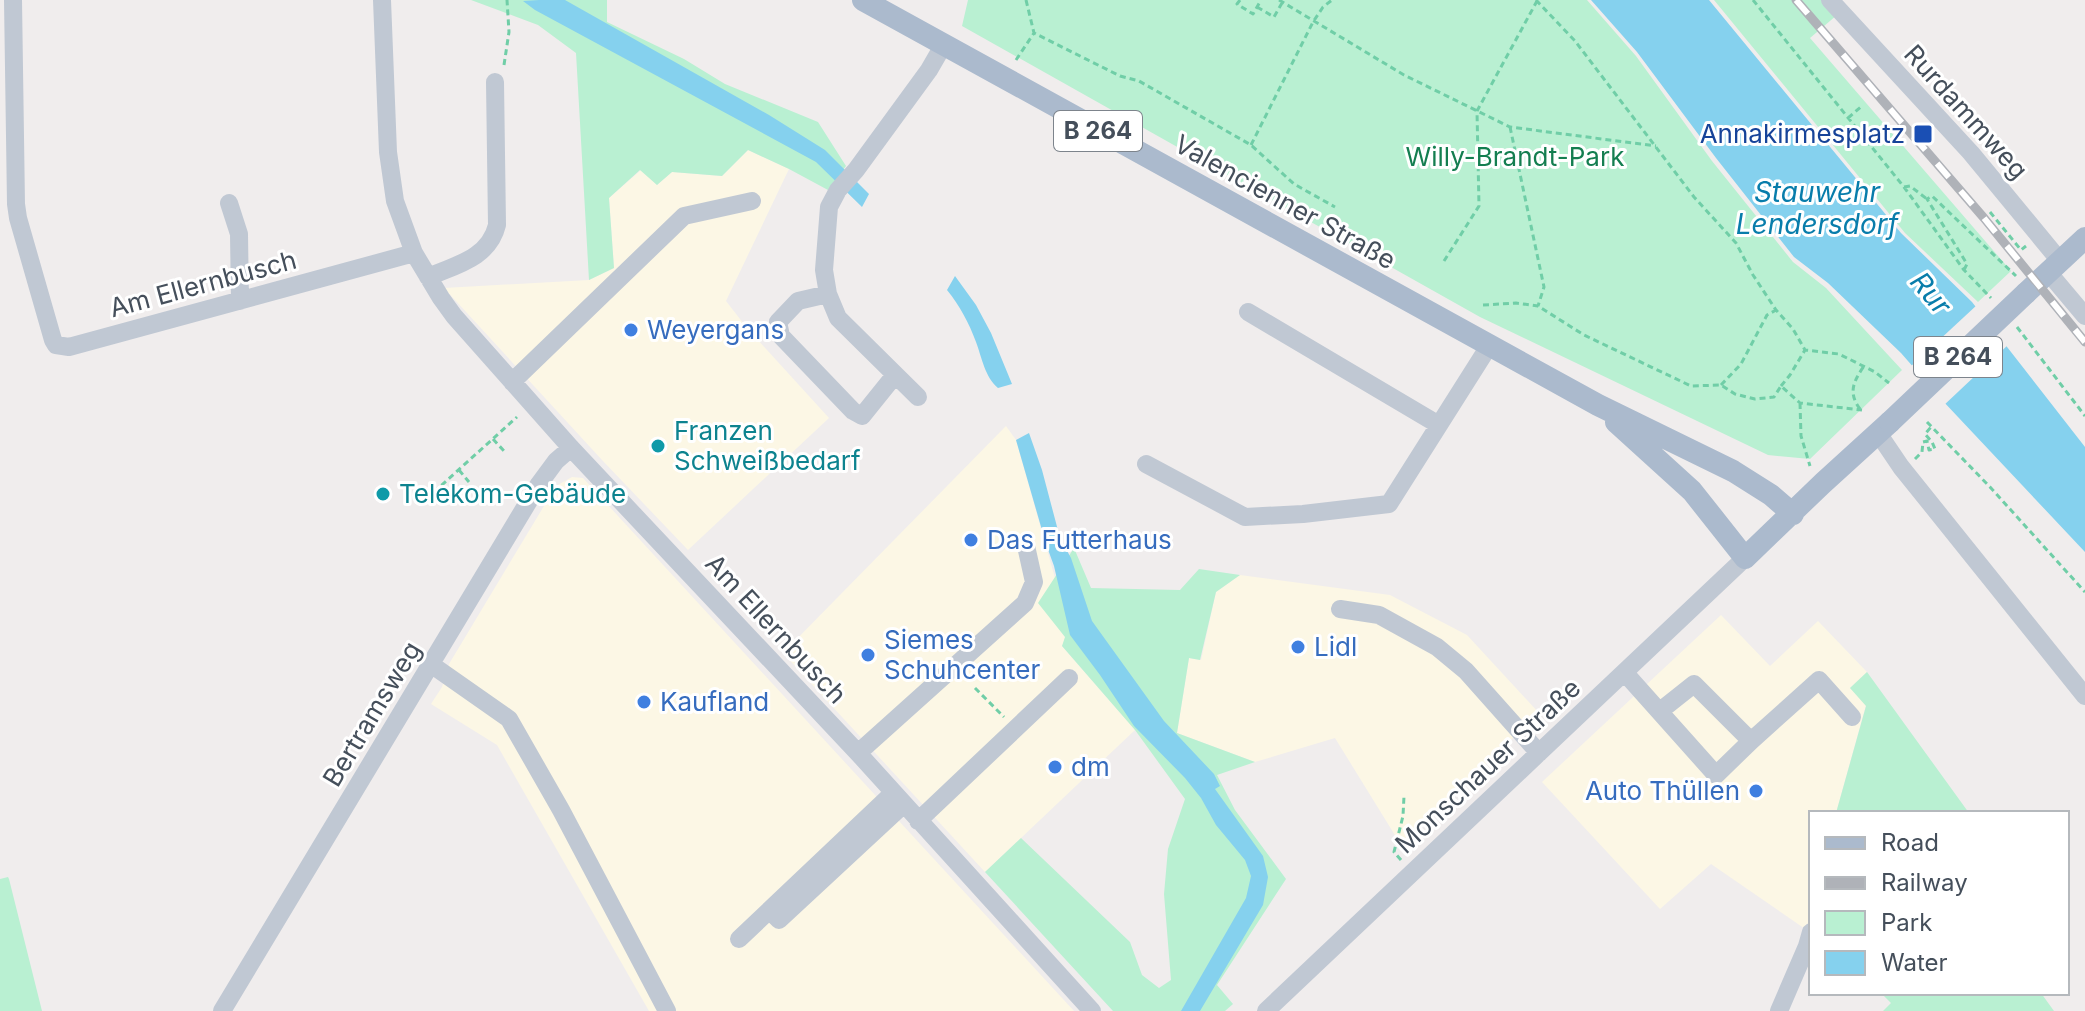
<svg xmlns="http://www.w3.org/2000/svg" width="2085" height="1011" font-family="Inter,sans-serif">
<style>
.commercial{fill:#fcf7e5}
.green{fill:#b9f0d2}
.water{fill:#85d1ee}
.pier{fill:#f0eded}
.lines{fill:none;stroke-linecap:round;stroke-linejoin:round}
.path{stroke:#70cea7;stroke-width:3;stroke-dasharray:6 4;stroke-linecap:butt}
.minor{stroke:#c0c8d3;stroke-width:18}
.major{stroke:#abbacd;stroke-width:22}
.rail-casing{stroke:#afb2b8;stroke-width:9}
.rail{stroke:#fff;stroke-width:6;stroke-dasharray:18;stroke-linecap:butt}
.major-bridge{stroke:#abbacd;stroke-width:22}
.transit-dot{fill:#1a4fb4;stroke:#fff;stroke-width:3}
.shop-dot{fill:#3f7fe0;stroke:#fff;stroke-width:3}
.culture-dot{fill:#0f9aa8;stroke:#fff;stroke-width:3}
.labels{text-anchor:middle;stroke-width:6;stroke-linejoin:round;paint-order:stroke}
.shield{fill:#fff;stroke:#7d848c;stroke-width:2}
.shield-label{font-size:24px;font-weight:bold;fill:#454f5b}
.street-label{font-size:26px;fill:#454f5b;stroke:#fff}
.transit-label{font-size:26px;fill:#164399;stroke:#fff;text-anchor:end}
.park-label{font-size:26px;fill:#147e50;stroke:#fff}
.shop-label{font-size:26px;fill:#366cbe;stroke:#fff;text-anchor:start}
.culture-label{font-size:26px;fill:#0d838f;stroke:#fff;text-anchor:start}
.water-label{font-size:28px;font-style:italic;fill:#087dab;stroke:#fff}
</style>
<rect width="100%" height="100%" fill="#f0eded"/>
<path class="commercial" d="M748,150L789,169L726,301L747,328L829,418L688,550L602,460L444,288L589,280L614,268L609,198L641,170L657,185L672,172L722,176Z
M1006,426L1016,440L1055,578L1039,603L1066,638L1062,646L1135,730L985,872L783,653Z
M572,477L583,478L1074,1011H649L497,745L431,704L442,687L449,664L556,486Z
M1240,575L1390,595L1467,635L1539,713L1401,845L1335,738L1255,762L1177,733L1189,658L1201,660L1216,592Z
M1721,615L1770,666L1818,621L1867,672L1850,688L1866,705L1836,813H1811V933L1711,864L1660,909L1542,782Z"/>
<path class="green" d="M471,0H607V22L684,59L725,84L818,122L846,166L828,190L789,169L748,150L722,176L672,172L657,185L640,170L609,198L614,268L589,280L576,53L538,25Z
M968,0H1587L1636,56L1712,161L1793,262L1826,288L1902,370L1810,459L1768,455L1480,317L962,26Z
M1714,0H1823L1837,15L1810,38L2011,271L1978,302L1905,233Z
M1074,548L1091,588L1180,590L1199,569L1240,575L1216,592L1200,660L1189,658L1177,733L1255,762L1217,775L1235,810L1286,879L1217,985L1233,1004L1225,1011H1113L985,872L1021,838L1130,942L1142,975L1159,988L1171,980L1164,894L1168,849L1185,799L1135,730L1062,646L1065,637L1038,603Z
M1867,672L1969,813H1836L1866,706L1850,688Z
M8,877L9,879L42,1011H0V879Z
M1881,993H2041L2054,1011H1883L1891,1003Z"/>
<path class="water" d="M539,0H565L769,115L825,150L869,194L862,207L816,162L535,10L523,1Z
M1591,0H1709L1901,233L1972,302L2085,447V552L1942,400L1901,353L1828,283L1794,257L1716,158L1637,52Z
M955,276L976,305L991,333L1012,384L998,388C985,377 982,358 976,342C969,323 960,306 947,290Z
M1029,433L1042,470L1060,538L1071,558L1092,621L1164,721L1214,774L1220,786L1215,789L1263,856L1268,877L1263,905L1200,1011H1181L1246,898L1251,876L1245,860L1216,825L1201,798L1185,778L1134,726L1100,675L1070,635L1054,566L1046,544L1016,440Z"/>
<path class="pier" d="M1978,304L2009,344L1942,407L1909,368Z"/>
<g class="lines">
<path class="path" d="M1026,0L1034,33L1120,76L1139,81L1251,145L1294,184L1335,207
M1240,0L1237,4L1253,14L1261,0
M1279,0L1404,75L1510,127L1656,146
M1536,0L1575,41L1694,197L1736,243L1753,275L1776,310L1793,329L1805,350L1839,354L1875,372L1889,383
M1753,0L1904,187L1964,270L1991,298
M1257,7L1274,17L1282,3
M1016,60L1034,33
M504,65L509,32L507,0
M1848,118L1863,105
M1510,127L1544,287L1538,306
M1251,145L1313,22L1323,7L1332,0
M1904,187L1910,186L1927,199
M1990,212L2021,250L2026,246
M1444,261L1479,206L1477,111L1537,1
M1964,270L1967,264L1927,199L1932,196L2016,276
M1483,305L1516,303L1538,306L1584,335L1691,386L1721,385L1735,394L1755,399L1774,397L1781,386L1800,403L1862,410
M2017,327L2085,416
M1721,385L1741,364L1767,315L1776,310
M1781,386L1790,375L1805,350
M1800,403L1801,436L1810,466
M1860,409C1848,393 1853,382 1864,366
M1927,422L1990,487L2085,592
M493,439L504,451
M1915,459L1922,452L1923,442L1927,441L1929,450L1935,449L1932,442L1925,434L1931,427
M459,470L469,482
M434,492L517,417
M975,688L1004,717
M1401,860L1394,852L1403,816L1404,796"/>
<path class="minor" d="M13,0L16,204L18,218L53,340L56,345L69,347L414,253
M382,0L388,152L395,201L414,253L441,298L454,316L571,448L858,753L1092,1011
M1830,0L1971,153L2060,261
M229,203L239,234L240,301
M2048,272L2085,316
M428,277C456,265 489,258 497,225L495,82
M828,294L798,301L778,322L781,336L853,411L862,416L895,375
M1248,312L1439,425L1489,346
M512,382L684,216L752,201
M918,397L838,318L828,294L824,270L829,207L838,190L856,170L929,70L944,44
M1878,433L1901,467L2085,696
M1146,464L1245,517L1303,514L1389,504L1439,425
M1340,609L1379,615L1437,647L1466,671L1539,753
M432,665L509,719L561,810L667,1011
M1625,673L1716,775L1751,741L1819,680L1852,717
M1660,711L1694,684L1751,741
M858,753L1025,603L1034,582L1026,546
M918,821L1069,678
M770,911L779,920L903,805
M739,939L893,793
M222,1011L539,484L556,461L571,448
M1266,1011L1745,558
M1779,1011L1807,946L1811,932"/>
<path class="major" d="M863,0L1598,405L1733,471L1771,495L1793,514
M2026,293L2085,238
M1616,422L1692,491L1745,558L1823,483L1890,422"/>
<g class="rail-casing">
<path id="rail" d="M1796,0L1984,218L2085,342"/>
</g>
<use href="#rail" class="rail"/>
<path class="major-bridge" d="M1890,422L2026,293"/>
</g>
<rect class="transit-dot" x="1913" y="124" width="20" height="20" rx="4"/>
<g class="shop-dot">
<circle cx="631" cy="330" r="8"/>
<circle cx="971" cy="540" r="8"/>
<circle cx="1298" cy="647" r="8"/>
<circle cx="868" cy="655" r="8"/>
<circle cx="644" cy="702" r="8"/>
<circle cx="1055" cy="767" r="8"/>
<circle cx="1756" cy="791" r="8"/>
</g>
<g class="culture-dot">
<circle cx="658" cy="446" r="8"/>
<circle cx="383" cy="494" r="8"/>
</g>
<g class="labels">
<g class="shield">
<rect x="1054" y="111" width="88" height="40" rx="6"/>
<rect x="1914" y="337" width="88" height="40" rx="6"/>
</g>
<g class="shield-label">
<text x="1098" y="139">B 264</text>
<text x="1958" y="365">B 264</text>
</g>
<g class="street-label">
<text transform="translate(1966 112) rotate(48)" y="9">Rurdammweg</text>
<text transform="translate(1285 202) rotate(29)" y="9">Valencienner Straße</text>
<text transform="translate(203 284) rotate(-15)" y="9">Am Ellernbusch</text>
<text transform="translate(776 629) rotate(47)" y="9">Am Ellernbusch</text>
<text transform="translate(372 714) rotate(-59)" y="9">Bertramsweg</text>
<text transform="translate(1488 766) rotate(-43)" y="9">Monschauer Straße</text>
</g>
<g class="transit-label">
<text x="1905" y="143">Annakirmesplatz</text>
</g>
<g class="park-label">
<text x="1515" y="166">Willy-Brandt-Park</text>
</g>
<g class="shop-label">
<text x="647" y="339">Weyergans</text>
<text x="987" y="549">Das Futterhaus</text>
<text x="884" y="649">Siemes<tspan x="884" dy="30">Schuhcenter</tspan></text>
<text x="1314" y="656">Lidl</text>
<text x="660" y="711">Kaufland</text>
<text x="1071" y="776">dm</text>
<text x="1740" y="800" text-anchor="end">Auto Thüllen</text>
</g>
<g class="culture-label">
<text x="674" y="440">Franzen<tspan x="674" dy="30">Schweißbedarf</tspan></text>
<text x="399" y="503">Telekom-Gebäude</text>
</g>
<g class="water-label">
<text x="1817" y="202">Stauwehr<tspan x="1817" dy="32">Lendersdorf</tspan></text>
<text transform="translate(1931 293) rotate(50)" y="10">Rur</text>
</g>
</g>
<rect x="1809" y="811" width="260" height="184" fill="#ffffff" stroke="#b5b9bd" stroke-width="2"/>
<rect x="1825" y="837" width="40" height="12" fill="#abbacd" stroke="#b5b9bd" stroke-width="2"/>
<text x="1881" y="851" font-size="24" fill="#454f5b">Road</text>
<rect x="1825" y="877" width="40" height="12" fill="#afb2b8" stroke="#b5b9bd" stroke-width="2"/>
<text x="1881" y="891" font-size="24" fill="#454f5b">Railway</text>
<rect x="1825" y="911" width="40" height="24" fill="#b9f0d2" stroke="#b5b9bd" stroke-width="2"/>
<text x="1881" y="931" font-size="24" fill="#454f5b">Park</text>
<rect x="1825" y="951" width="40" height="24" fill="#85d1ee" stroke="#b5b9bd" stroke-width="2"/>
<text x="1881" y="971" font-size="24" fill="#454f5b">Water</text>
</svg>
